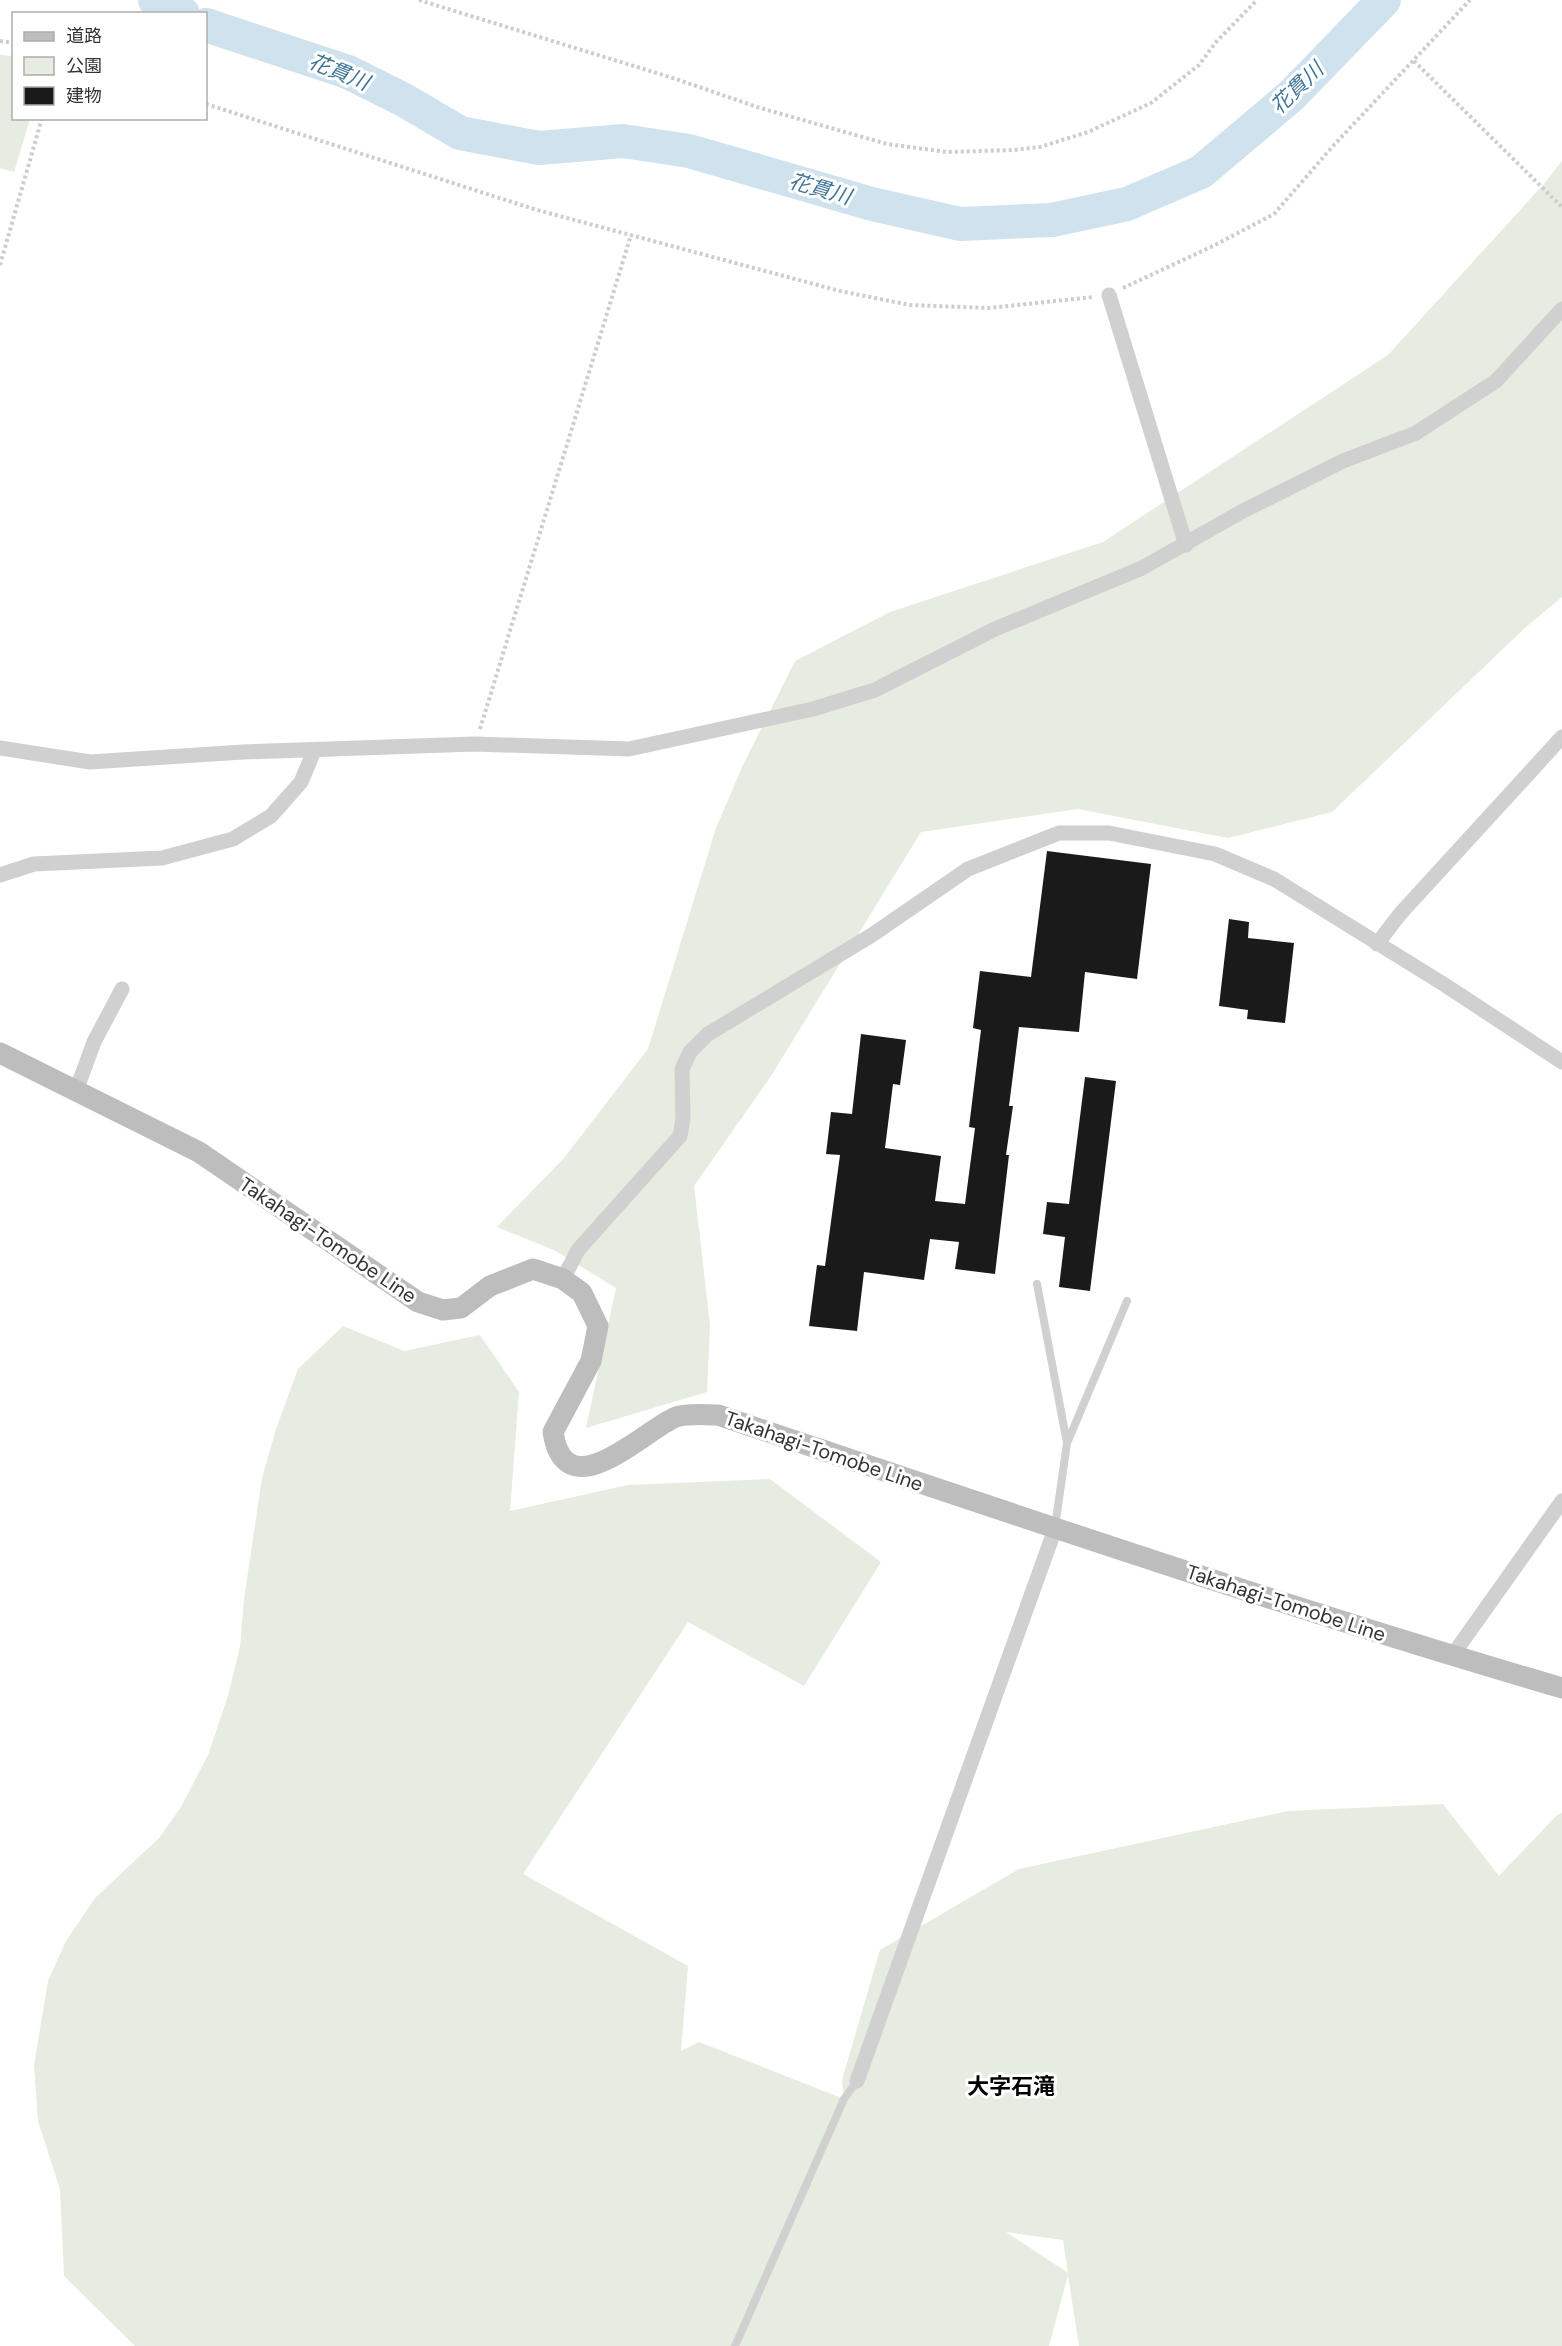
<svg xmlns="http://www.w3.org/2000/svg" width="1562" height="2346" font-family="'DM Sans','Noto Sans JP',sans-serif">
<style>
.green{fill:#e6ecdf;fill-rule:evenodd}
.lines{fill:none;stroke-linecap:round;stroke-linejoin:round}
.river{stroke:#cfe2ee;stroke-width:34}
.building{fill:#1a1a1a}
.path{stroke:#cdcdcd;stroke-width:4;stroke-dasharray:3 3;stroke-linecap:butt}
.service{stroke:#d0d0d0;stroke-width:8}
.minor{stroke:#d0d0d0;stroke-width:15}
.secondary{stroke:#bdbdbd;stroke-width:21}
.labels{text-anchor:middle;stroke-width:6;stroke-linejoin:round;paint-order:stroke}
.street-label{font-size:20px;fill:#333;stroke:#fff}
.water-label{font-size:21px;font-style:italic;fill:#3f7597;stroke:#fff}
.quarter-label{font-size:22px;font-weight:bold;fill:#000;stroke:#fff}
</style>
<rect width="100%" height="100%" fill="#fff"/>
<path class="green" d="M0,55L13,56L14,118L30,119L14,172L0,168Z
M1562,161V597L1526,627L1332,812L1228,838L1078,809L921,832L771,1076L694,1186L710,1325L707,1392L586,1428L616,1288L554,1250L497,1227L564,1158L648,1049L716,828L743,765L795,661L890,612L1103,542L1388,355L1543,185Z
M343,1326L404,1351L480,1335L519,1392L510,1511L628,1485L770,1479L881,1562L804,1686L688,1622L523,1874L688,1966L681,2051L699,2042L844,2099L842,2080L880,1950L1019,1869L1288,1811L1443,1804L1499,1876L1557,1815L1562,1813V2346H1079L1068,2275L1049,2346H135L64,2276L60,2189L38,2121L34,2065L48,1981L66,1941L95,1898L159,1838L181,1807L208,1755L228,1696L240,1647L244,1599L262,1478L276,1429L298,1369ZM1006,2232L1063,2240L1068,2273Z"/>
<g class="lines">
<path class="river" d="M155,0L183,14
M206,25L348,72L404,100L460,133L539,148L623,141L689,151L872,204L960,224L1052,220L1127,204L1201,172L1292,95L1384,0"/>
</g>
<path class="building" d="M1047,851L1151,864L1137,979L1085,972L1079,1032L1019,1027L1009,1106H1013L1006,1155H1009L995,1274L955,1269L959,1242L930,1239L924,1280L864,1272L857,1331L809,1326L817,1265L825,1266L840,1155L826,1154L831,1112L852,1114L861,1034L906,1040L900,1085L893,1084L885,1148L941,1156L935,1201L965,1204L975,1128L969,1127L981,1030L973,1028L980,971L1031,977Z
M1229,919L1249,922L1248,938L1294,943L1285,1023L1247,1019L1248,1010L1219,1006Z
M1085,1077L1116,1081L1090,1291L1059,1287L1065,1237L1043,1234L1047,1202L1069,1204Z"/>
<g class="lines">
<path class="path" d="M419,0L676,79L757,107L887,144L947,152L1014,150L1040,147L1088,132L1151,103L1199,65L1216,42L1257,0
M0,41L14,43
M1414,61L1562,207
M206,104L537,210L840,291L910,305L989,308L1093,297
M0,265L42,118
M1123,288L1213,246L1274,214L1333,146L1470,0
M480,729L631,235"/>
<path class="service" d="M1037,1284L1067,1443L1055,1527
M1068,1441L1127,1301
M735,2346L844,2099L857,2081"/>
<path class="minor" d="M1109,295L1186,545
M0,748L90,762L243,752L475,744L629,749L813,709L875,690L995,629L1142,568L1243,511L1343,461L1416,433L1496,381L1562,309
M0,875L34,864L162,858L233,839L271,816L301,782L314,751
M1377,944L1400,914L1562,737
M76,1091L94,1042L122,989
M563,1279L578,1250L680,1136L683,1119L682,1069L690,1052L708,1034L872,935L968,869L1059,833H1109L1215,854L1274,879L1445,985L1562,1062
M1452,1656L1562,1501
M857,2081L1055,1529"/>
<path class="secondary" d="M0,1053L199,1152L418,1302L443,1310L461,1308L490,1286L533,1269L563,1279L582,1293L598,1326L591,1361L553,1432C554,1437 555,1444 558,1450C580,1498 649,1427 676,1417C688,1413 705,1415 718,1415C998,1509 1278,1605 1562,1688"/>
</g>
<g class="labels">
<g class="street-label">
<text transform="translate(328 1240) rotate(34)" y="7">Takahagi-Tomobe Line</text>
<text transform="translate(824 1451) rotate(19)" y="7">Takahagi-Tomobe Line</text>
<text transform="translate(1286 1603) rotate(18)" y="7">Takahagi-Tomobe Line</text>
</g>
<g class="water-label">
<text transform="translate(339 72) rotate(22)" y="7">花貫川</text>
<text transform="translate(1297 88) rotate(-44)" y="7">花貫川</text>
<text transform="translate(820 189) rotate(16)" y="7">花貫川</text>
</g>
<g class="quarter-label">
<text x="1011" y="2094">大字石滝</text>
</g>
</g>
<rect x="12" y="12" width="195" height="108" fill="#ffffff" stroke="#adadad" stroke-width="1.5"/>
<rect x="24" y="32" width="30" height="9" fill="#bdbdbd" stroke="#adadad" stroke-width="1.5"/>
<text x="66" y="42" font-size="18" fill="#333333">道路</text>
<rect x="24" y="57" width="30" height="18" fill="#e6ecdf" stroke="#adadad" stroke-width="1.5"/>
<text x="66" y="72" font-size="18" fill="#333333">公園</text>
<rect x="24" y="87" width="30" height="18" fill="#1a1a1a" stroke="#adadad" stroke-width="1.5"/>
<text x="66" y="102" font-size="18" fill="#333333">建物</text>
</svg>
